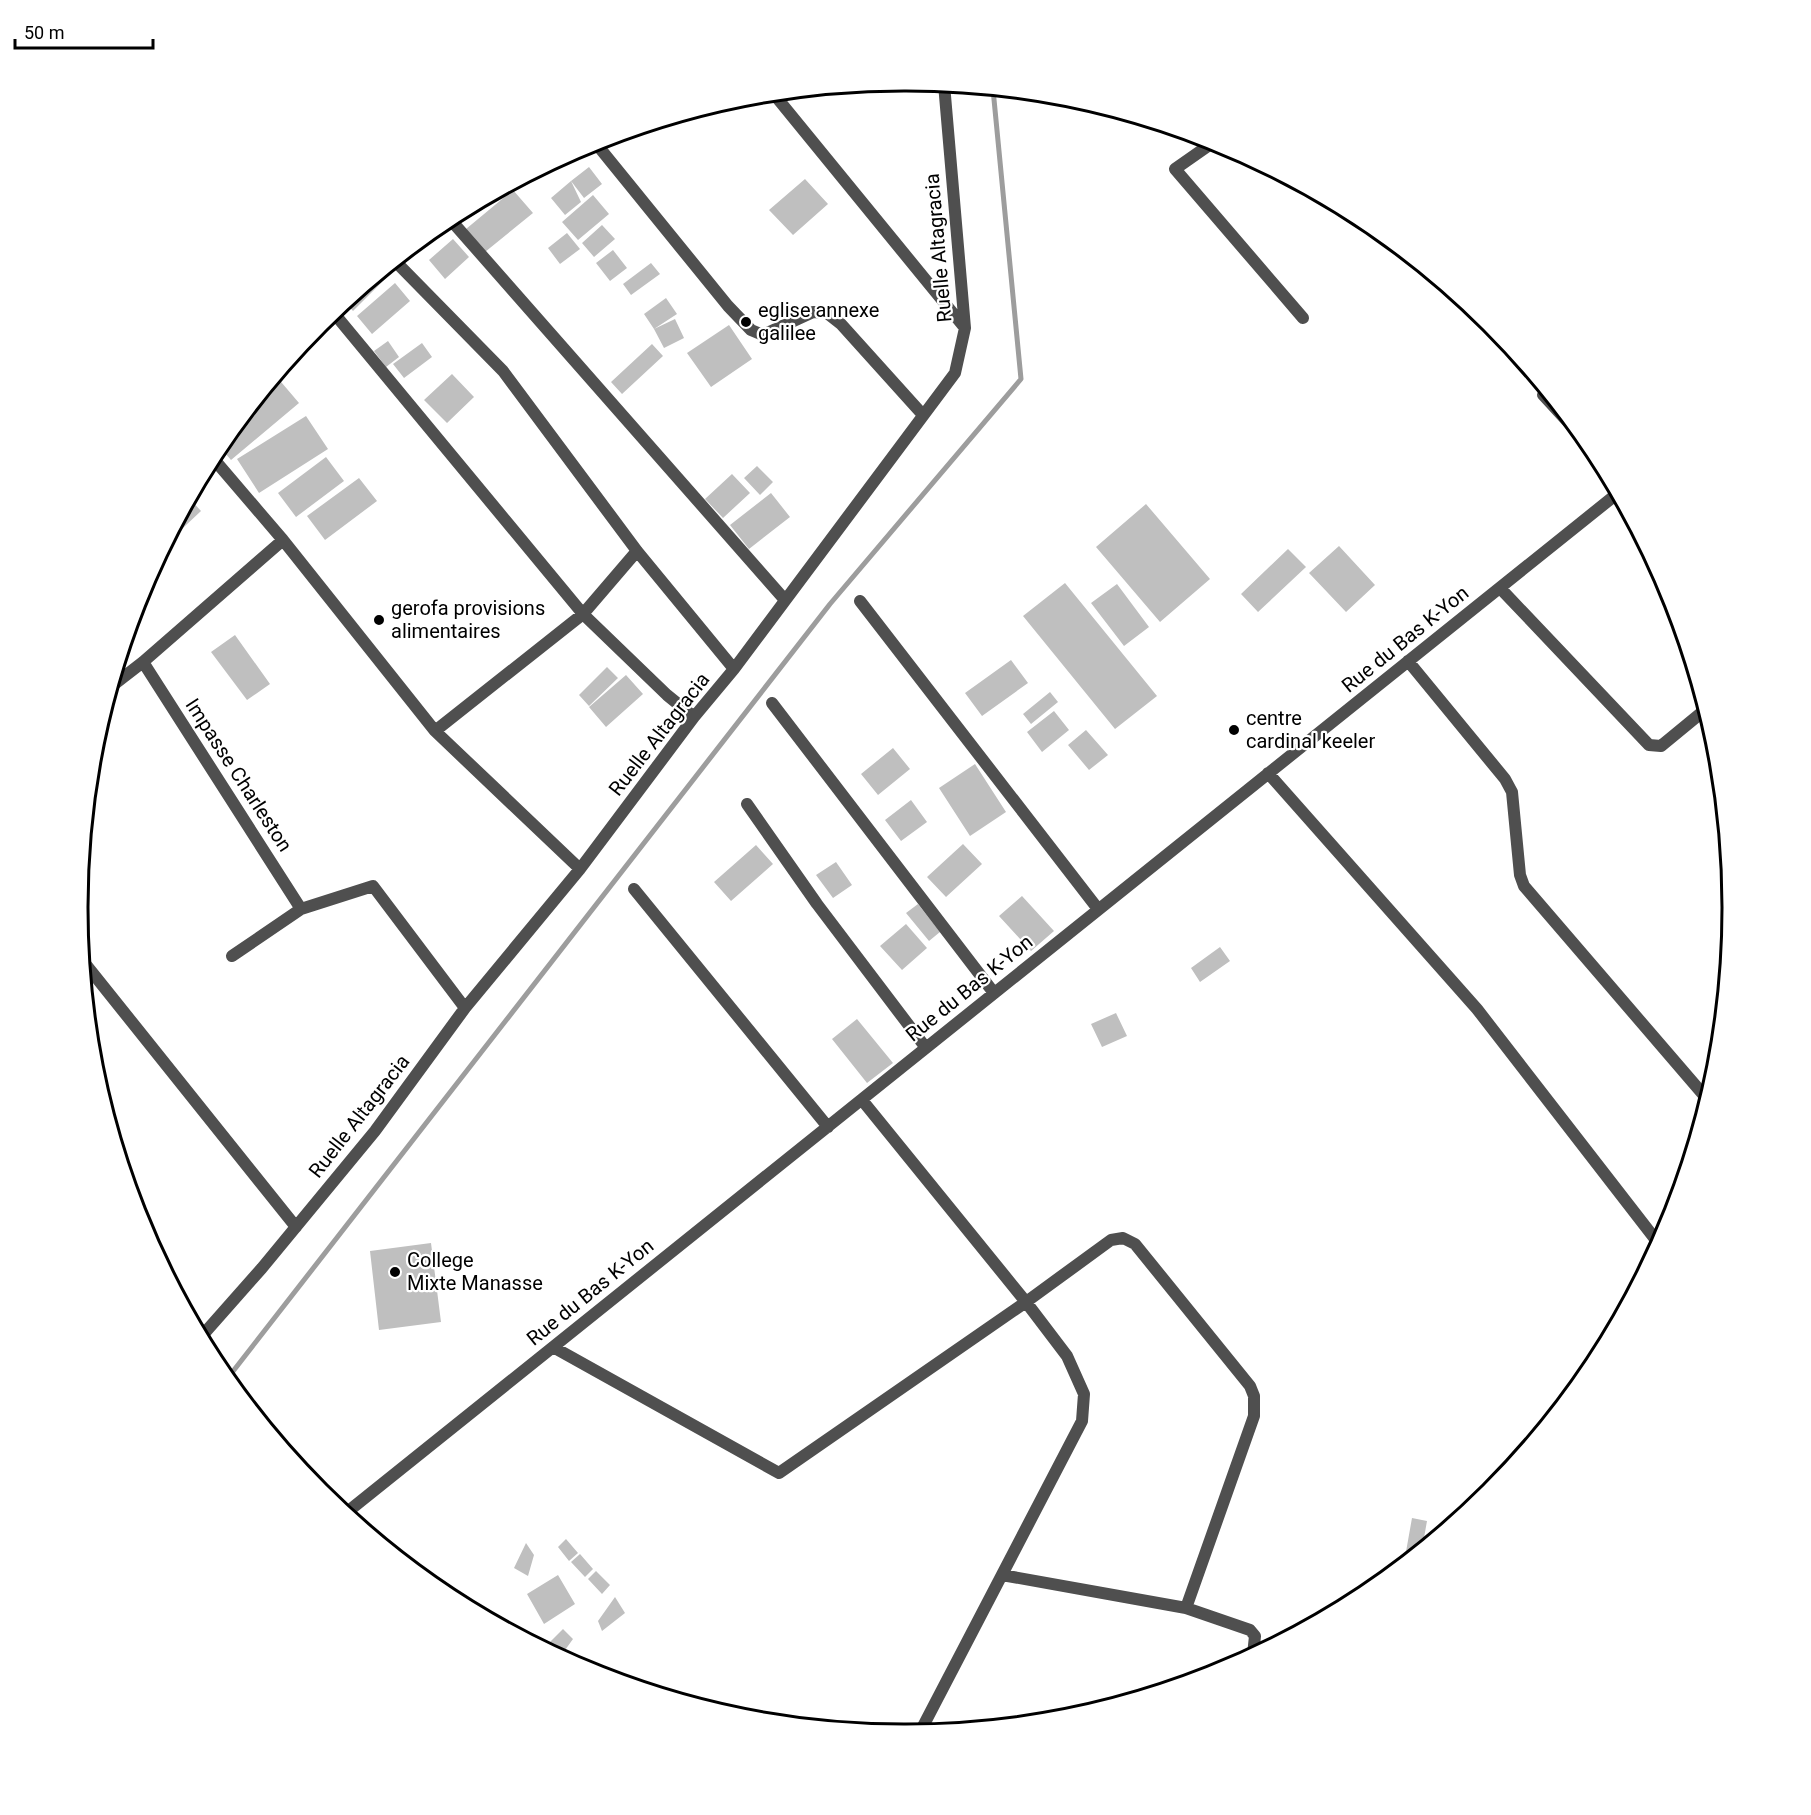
<svg xmlns="http://www.w3.org/2000/svg" width="1811" height="1815" font-family="Roboto,sans-serif">
<style>
.lines{fill:none;stroke-linecap:round;stroke-linejoin:round}
.stream{stroke:#9d9d9d;stroke-width:5}
.building{fill:#bfbfbf}
.lane{stroke:#4f4f4f;stroke-width:10}
.street{stroke:#4f4f4f;stroke-width:12}
.poi-dot{fill:#000;stroke:#fff;stroke-width:2}
.labels{text-anchor:middle;stroke-width:4.5;stroke-linejoin:round;paint-order:stroke}
.street-label{font-size:20px;fill:#000;stroke:#fff}
.poi-label{font-size:20px;fill:#000;stroke:#fff;text-anchor:start}
.rim{fill:none;stroke:#000;stroke-width:3}
</style>
<rect width="100%" height="100%" fill="#fff"/>
<g class="lines">
<path class="stream" d="M227,1379L830,604L1021,379L993,89"/>
</g>
<path class="building" d="M589,167L602,184L584,198L571,181Z
M805,179L828,204L793,235L769,210Z
M571,181L581,202L565,215L551,198Z
M513,190L533,213L485,252L466,229Z
M593,195L609,214L578,240L562,222Z
M602,225L615,239L594,257L582,243Z
M567,233L580,249L560,264L548,248Z
M426,236L427,237L404,258L402,255Z
M453,239L469,257L445,279L429,260Z
M613,250L627,268L610,281L596,263Z
M651,263L660,274L631,295L623,284Z
M382,272L387,277L353,311L345,302Z
M395,283L410,301L372,334L357,316Z
M666,298L677,314L654,329L644,314Z
M675,319L684,338L664,348L654,329Z
M729,325L752,359L711,387L687,353Z
M388,341L399,357L386,367L374,351Z
M422,343L432,357L404,378L393,364Z
M652,344L663,356L622,394L611,382Z
M452,374L474,397L447,423L424,400Z
M276,376L299,403L231,460L219,446Z
M306,416L328,449L259,493L237,459Z
M326,457L344,481L296,517L278,493Z
M757,466L773,482L760,495L744,478Z
M732,474L750,493L723,518L705,499Z
M359,478L377,501L325,540L307,516Z
M771,493L790,517L749,549L730,525Z
M190,499L201,511L167,543Z
M1146,504L1210,579L1160,622L1096,547Z
M1339,546L1375,585L1346,612L1309,573Z
M1288,549L1306,567L1258,612L1241,594Z
M1065,583L1157,696L1115,729L1023,616Z
M1117,584L1149,627L1124,646L1091,603Z
M235,635L270,684L247,700L211,652Z
M1011,660L1028,683L982,716L965,693Z
M607,667L618,678L589,706L579,695Z
M626,675L643,694L606,727L589,707Z
M1050,692L1058,702L1031,724L1023,714Z
M1054,711L1069,730L1042,752L1027,732Z
M1229,725H1239V734H1229Z
M1086,730L1108,755L1089,770L1068,745Z
M893,748L910,769L878,795L861,774Z
M975,764L1006,812L970,836L939,788Z
M911,800L927,822L901,841L885,820Z
M963,844L982,864L946,897L927,877Z
M756,845L773,864L731,901L714,882Z
M836,862L852,885L833,898L816,875Z
M1022,896L1054,931L1031,951L999,916Z
M918,904L940,932L929,941L906,913Z
M906,924L927,948L902,970L880,946Z
M1220,947L1230,961L1200,982L1191,968Z
M1116,1013L1127,1036L1102,1047L1091,1024Z
M857,1019L893,1063L867,1083L832,1039Z
M431,1243L441,1322L379,1330L370,1251Z
M1412,1518L1427,1521L1422,1549L1404,1563Z
M566,1539L578,1553L569,1561L558,1547Z
M526,1543L534,1555L528,1576L514,1568Z
M580,1554L593,1569L585,1577L571,1562Z
M596,1571L610,1585L602,1594L588,1579Z
M558,1575L575,1604L544,1624L527,1594Z
M615,1597L625,1613L602,1631L598,1621Z
M563,1629L573,1639L560,1657L544,1648Z
M680,1692L697,1705L675,1698Z"/>
<g class="lines">
<path class="lane" d="M1542,395L1597,455"/>
<path class="street" d="M773,93L965,328
M594,141L728,306L751,330L763,335L813,312L827,313L841,324L923,415
M1215,141L1175,169L1303,318
M449,218L785,600
M395,261L503,371L637,551L734,669
M333,312L583,614L667,695L694,717
M212,457L283,540L435,731L580,869
M1500,588L1649,745L1661,746L1706,709
M860,601L1098,909
M1408,661L1505,779L1512,792L1520,875L1524,886L1708,1100
M143,662L301,909
M112,686L143,662L283,540
M772,703L994,993
M435,731L583,614L637,551
M1268,773L1477,1009L1659,1244
M747,804L817,904L926,1048
M634,889L828,1127
M232,956L301,909L373,886L465,1008
M83,961L296,1227
M862,1100L1026,1302L1067,1356L1084,1394L1082,1421L919,1734
M201,1337L262,1268L375,1131L465,1008L580,869L694,717L734,669L955,373L965,328L944,84
M553,1347L779,1473L1026,1302L1111,1240L1123,1238L1135,1244L1250,1386L1254,1396V1416L1186,1608L1250,1630L1255,1636L1253,1655
M346,1513L1618,493
M1002,1575L1186,1608"/>
</g>
<g class="poi-dot">
<circle cx="746" cy="322" r="6"/>
<circle cx="379" cy="620" r="6"/>
<circle cx="1234" cy="730" r="6"/>
<circle cx="395" cy="1272" r="6"/>
</g>
<g class="labels">
<g class="street-label">
<text transform="translate(938 248) rotate(-95)" y="7">Ruelle Altagracia</text>
<text transform="translate(1405 639) rotate(-39)" y="7">Rue du Bas K-Yon</text>
<text transform="translate(659 734) rotate(-52)" y="7">Ruelle Altagracia</text>
<text transform="translate(239 775) rotate(57)" y="7">Impasse Charleston</text>
<text transform="translate(969 988) rotate(-39)" y="7">Rue du Bas K-Yon</text>
<text transform="translate(359 1116) rotate(-52)" y="7">Ruelle Altagracia</text>
<text transform="translate(590 1292) rotate(-39)" y="7">Rue du Bas K-Yon</text>
</g>
<g class="poi-label">
<text x="758" y="317">eglise annexe<tspan x="758" dy="23">galilee</tspan></text>
<text x="391" y="615">gerofa provisions<tspan x="391" dy="23">alimentaires</tspan></text>
<text x="1246" y="725">centre<tspan x="1246" dy="23">cardinal keeler</tspan></text>
<text x="407" y="1267">College<tspan x="407" dy="23">Mixte Manasse</tspan></text>
</g>
</g>
<path d="M0 0H1811V1815H0ZM904 91H906A816 816 0 0 1 1722 907V908A816 816 0 0 1 906 1724H904A816 816 0 0 1 88 908V907A816 816 0 0 1 904 91Z" fill="#fff" fill-rule="evenodd"/>
<path class="rim" d="M904 91H906A816 816 0 0 1 1722 907V908A816 816 0 0 1 906 1724H904A816 816 0 0 1 88 908V907A816 816 0 0 1 904 91Z"/>
<path d="M15 39v9h138v-9" fill="none" stroke="#000000" stroke-width="3"/>
<text x="24" y="39" font-size="18" fill="#000000" stroke="#ffffff" stroke-width="4.5" paint-order="stroke">50 m</text>
</svg>
